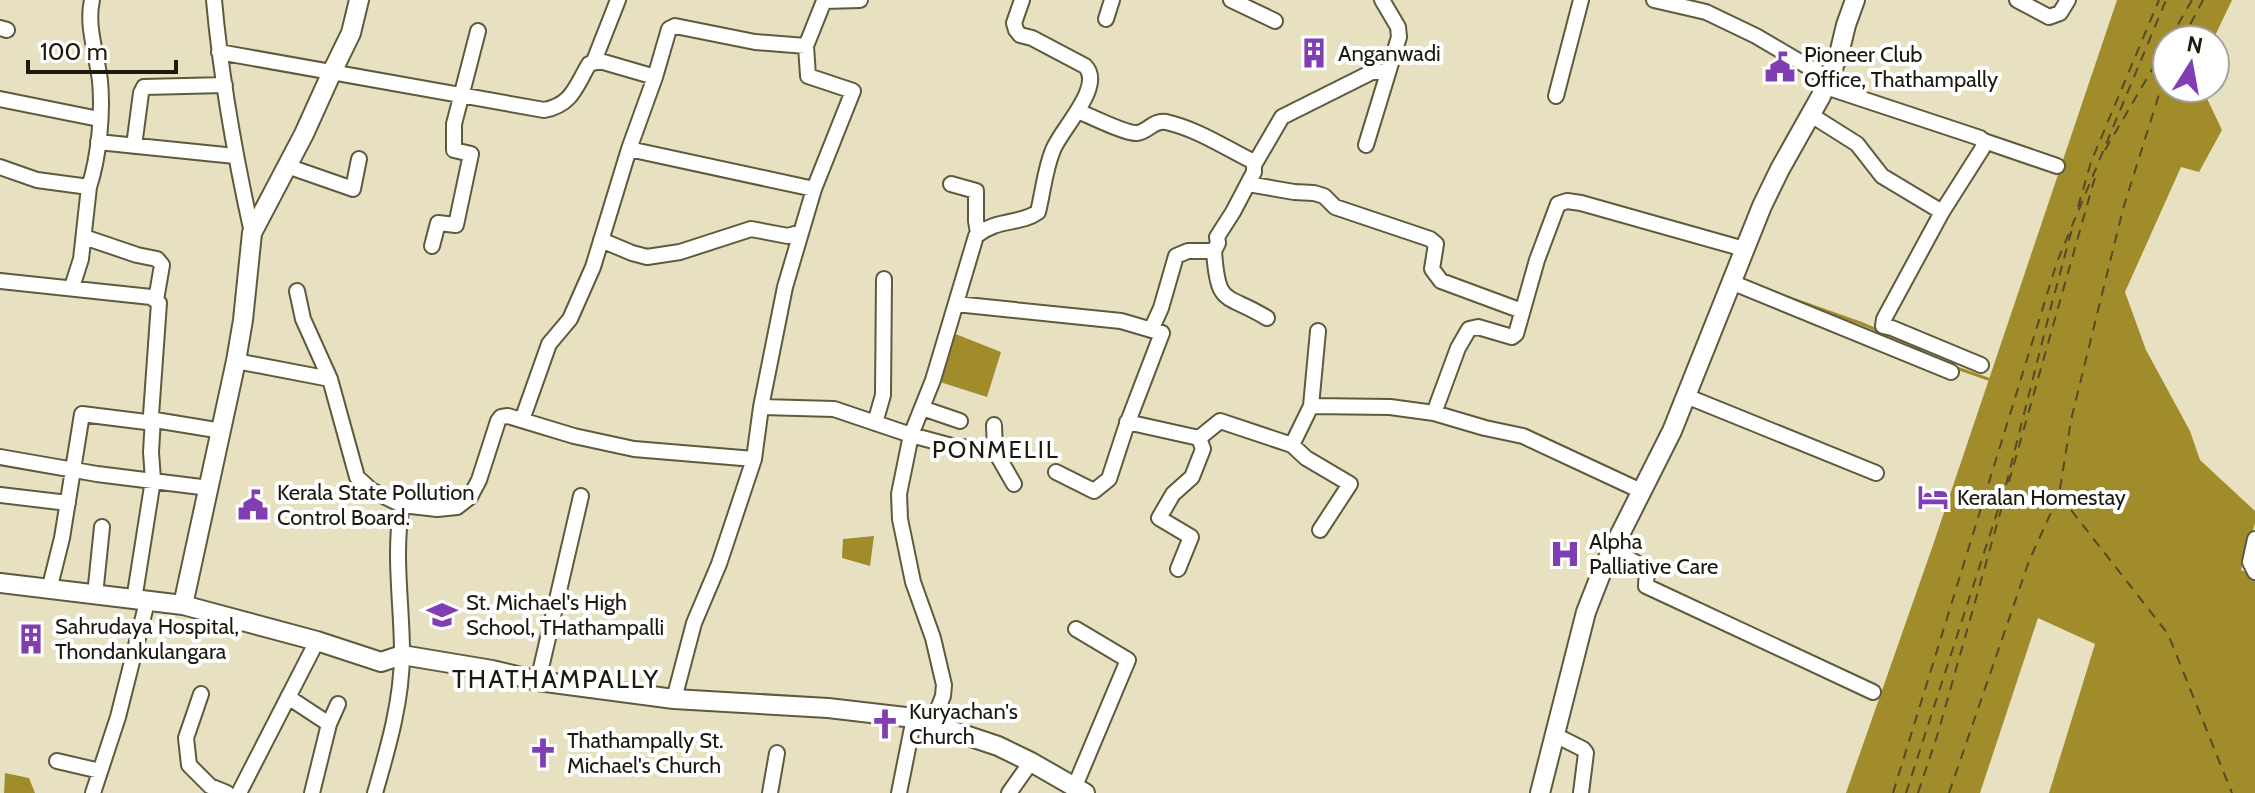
<svg xmlns="http://www.w3.org/2000/svg" width="2255" height="793" font-family="Cabin,sans-serif">
<style>
.water{fill:#a08c2b}
.lines{fill:none;stroke-linecap:round;stroke-linejoin:round}
.stream{stroke:#a08c2b;stroke-width:3}
.ferry{stroke:#544b24;stroke-width:2;stroke-dasharray:10 8;stroke-linecap:butt}
.minor-casing{stroke:#5f593e;stroke-width:18}
.major-casing{stroke:#5f593e;stroke-width:22}
.minor{stroke:#fff;stroke-width:14}
.major{stroke:#fff;stroke-width:18}
.labels{text-anchor:middle;stroke-width:8;stroke-linejoin:round;paint-order:stroke}
.poi-label{font-size:22px;fill:#1c190e;stroke:#fff;text-anchor:start}
.neighbourhood-label{font-size:24px;letter-spacing:2px;fill:#1c190e;stroke:#fff}
.quarter-label{font-size:26px;letter-spacing:2px;fill:#1c190e;stroke:#fff}
</style>
<rect width="100%" height="100%" fill="#e7e1c1"/>
<path class="water" d="M2117,0H2232L2213,40H2167V88H2202L2222,130L2199,172L2181,167L2125,292L2146,350L2190,431L2200,460L2255,511V523L2241,570L2255,576V793H2049L2095,644L2038,618L1980,793H1846L1932,548Z
M953,333L1001,352L987,397L940,382Z
M874,536L870,566L842,558L843,539Z
M5,773L29,778L35,793H4Z"/>
<g class="lines">
<path class="stream" d="M1784,296L1860,323L1908,343L1926,354
M1954,367L1988,379"/>
<path class="ferry" d="M2169,40L2192,0
M2182,40L2203,0
M2105,150L2167,44
M2078,207L2091,162L2159,0
M2060,496L2168,634L2232,793
M1893,793L2057,262L2166,0
M1906,793L2006,485L2052,303L2072,229
M1918,793L1938,733L2097,170
M1949,793L2029,561L2059,495L2071,420L2123,209L2167,69"/>
<g class="minor-casing">
<path id="minor" d="M214,0C221,79 235,156 252,233
M1231,0L1275,21
M1654,0L1706,12L1756,36L1829,79
M2017,0L2049,17L2060,13L2068,0
M1106,19L1112,0
M0,28L7,30
M219,52L544,110C572,105 576,86 589,64L600,61L655,77
M594,61L618,0
M1826,87L1980,138L1984,141L1982,149L1942,212L1884,319L1883,326L1892,328L1981,365
M1556,96L1581,0
M0,99L99,119
M1078,111C1090,116 1126,134 1137,133C1148,132 1153,120 1166,122C1197,129 1224,147 1252,161L1254,165V172L1233,212L1217,237L1218,243L1214,251H1188L1176,256L1161,308L1151,330
M1811,115L1857,144L1882,176L1942,212
M1984,141L2057,166
M98,142L235,156
M1366,145L1399,37L1398,27L1382,0
M134,146L141,93L144,87L225,85
M629,149L814,189
M1254,165L1282,117L1372,72H1388
M287,166L353,189L359,159
M0,167L37,180L89,187C99,157 103,112 100,81C97,55 86,26 92,0
M951,184L976,191V221L978,233
M1248,184L1294,192L1314,193L1324,196L1335,207L1430,239L1436,244L1432,269L1441,281L1522,311
M84,237L137,255L157,259L162,265L156,300
M601,240L632,253L647,257L680,252L751,229L788,236L801,232
M432,246L438,223L456,225L471,154L454,150V124L478,31
M1214,251C1218,308 1225,292 1267,318
M0,281L151,297L159,303L151,415L155,420L222,431
M1731,282L1951,372
M72,287L81,259L89,187
M297,291L303,319L330,379L357,477L371,490L402,505L437,509L457,507L470,497L479,480L498,421L501,417L508,416L574,436L634,449L754,459
M956,304L1121,321L1162,333L1126,427L1109,479L1094,491L1056,472
M236,361L330,379
M1686,396L1876,473
M1311,406L1390,407L1434,413L1485,428L1523,436L1641,491
M761,407L834,409L911,435L952,446L995,451L994,425
M922,408L960,421
M1434,413L1458,348L1469,329L1478,327L1512,337L1516,334L1537,260L1558,204L1567,201L1581,203L1744,249
M522,420L549,344L570,319L593,267L629,149L655,77L669,29L675,26L755,42L806,46
M1127,422L1199,438L1220,421L1292,445L1311,406L1318,331
M875,423L883,395L884,279
M1292,445L1306,458L1350,484L1320,530
M995,451L1014,484
M0,457L97,474L209,488
M0,495L68,503
M2255,539L2250,562L2255,572
M1612,549L1647,569L1646,586L1873,692
M1178,569L1191,537L1159,518L1173,494L1192,477L1203,449L1199,438
M49,590L62,538L82,414L146,422L153,418L151,452L153,480L134,600
M95,595L102,527
M538,681L581,496
M201,694L186,738L189,765L210,786L227,793
M288,697L329,724
M674,699L694,623L719,564L754,459L761,407L785,287L814,189L853,91L808,76L806,46L824,1L860,0
M932,724L943,696L944,685L933,638L913,582L900,519L899,494L911,435L933,380L976,236C997,218 1020,225 1038,212C1043,192 1045,169 1053,150C1061,129 1105,86 1085,66L1032,38L1020,35L1016,30L1014,23L1022,0
M1555,735L1583,749L1586,753L1581,793
M57,761L100,771
M1075,786L1128,660L1076,629
M93,793L118,717L147,602
M239,793L317,641
M312,793L329,724L338,704
M375,793C388,748 402,701 402,653C402,604 393,554 402,505
M770,793L777,753
M899,793L914,718
M1009,793L1031,762"/>
</g>
<g class="major-casing">
<path id="major" d="M0,583L183,605L317,641L381,662L402,655L492,670L538,681L674,699L828,708L914,718L998,746L1031,762L1085,793
M183,605L236,361L243,320L252,233L304,134L332,72L351,33L359,0
M1540,793L1586,612L1604,566L1672,431L1762,206L1780,169L1821,96L1839,54L1846,25L1855,0"/>
</g>
<use href="#minor" class="minor"/>
<use href="#major" class="major"/>
</g>
<defs>
<g id="building-bare" transform="scale(2.4)"><path d="M-4-6H4V6H1V3H-1V6H-4ZM-2.5-4.3h1.7v1.8h-1.7ZM.8-4.3h1.7v1.8H.8ZM-2.5-1h1.7V.8h-1.7ZM.8-1h1.7V.8H.8Z" fill="#813eb2" stroke="#fff" stroke-width="2.5" paint-order="stroke"/></g>
<g id="civic-bare" transform="scale(2.4)"><path d="M-.6-6.5H3V-4.5H.6V-3L4-1V1h2V6H-6V1h2V-1L-.6-3ZM-1.2 2.5V6h2.4V2.5Z" fill="#813eb2" stroke="#fff" stroke-width="2.5" paint-order="stroke"/></g>
<g id="hotel-bare" transform="scale(2.4)"><path d="M-6-4.5h1.5V1H6V5H4.5V3h-9V5H-6ZM-4 0a1.8 1.8 0 1 1 3.6 0ZM.5 0V-2.5h3Q6-2.5 6 0Z" fill="#813eb2" stroke="#fff" stroke-width="2.5" paint-order="stroke"/></g>
<g id="hospital-bare" transform="scale(2.4)"><path d="M-5-5h3v3.5h4V-5h3V5h-3V1.5h-4V5h-3Z" fill="#813eb2" stroke="#fff" stroke-width="2.5" paint-order="stroke"/></g>
<g id="school-bare" transform="scale(2.4)"><path d="M0-5L7-2L0 1L-7-2ZM-4 1L0 2.5L4 1V4Q0 6-4 4Z" fill="#813eb2" stroke="#fff" stroke-width="2.5" paint-order="stroke"/></g>
<g id="church-bare" transform="scale(2.4)"><path d="M-1.2-6h2.4v3.5h3.3v2.4h-3.3V6h-2.4V-.1h-3.3v-2.4h3.3Z" fill="#813eb2" stroke="#fff" stroke-width="2.5" paint-order="stroke"/></g>
</defs>
<g fill-rule="evenodd">
<use href="#building-bare" x="1314" y="53"/>
<use href="#civic-bare" x="1780" y="67"/>
<use href="#hotel-bare" x="1933" y="497"/>
<use href="#civic-bare" x="253" y="505"/>
<use href="#hospital-bare" x="1565" y="554"/>
<use href="#school-bare" x="442" y="615"/>
<use href="#building-bare" x="31" y="639"/>
<use href="#church-bare" x="885" y="724"/>
<use href="#church-bare" x="543" y="753"/>
</g>
<g class="labels">
<g class="poi-label">
<text x="1338" y="61">Anganwadi</text>
<text x="1804" y="62">Pioneer Club<tspan x="1804" dy="25">Office, Thathampally</tspan></text>
<text x="277" y="500">Kerala State Pollution<tspan x="277" dy="25">Control Board.</tspan></text>
<text x="1957" y="505">Keralan Homestay</text>
<text x="1589" y="549">Alpha<tspan x="1589" dy="25">Palliative Care</tspan></text>
<text x="466" y="610">St. Michael's High<tspan x="466" dy="25">School, THathampalli</tspan></text>
<text x="55" y="634">Sahrudaya Hospital,<tspan x="55" dy="25">Thondankulangara</tspan></text>
<text x="909" y="719">Kuryachan's<tspan x="909" dy="25">Church</tspan></text>
<text x="567" y="748">Thathampally St.<tspan x="567" dy="25">Michael's Church</tspan></text>
</g>
<g class="neighbourhood-label">
<text x="996" y="458">PONMELIL</text>
</g>
<g class="quarter-label">
<text x="556" y="688">THATHAMPALLY</text>
</g>
</g>
<g transform="translate(2191 64) rotate(11)"><circle r="38" fill="#ffffff" stroke="#a4a39f" stroke-width="2"/>
<path d="M0-6L14 30L0 20L-14 30Z" fill="#813eb2"/>
<text y="-12" font-size="22" font-weight="bold" text-anchor="middle" fill="#1c190e">N</text>
</g>
<path d="M28 60v12h148v-12" fill="none" stroke="#1c190e" stroke-width="4"/>
<text x="40" y="60" font-size="24" fill="#1c190e" stroke="#ffffff" stroke-width="6" paint-order="stroke">100 m</text>
</svg>
